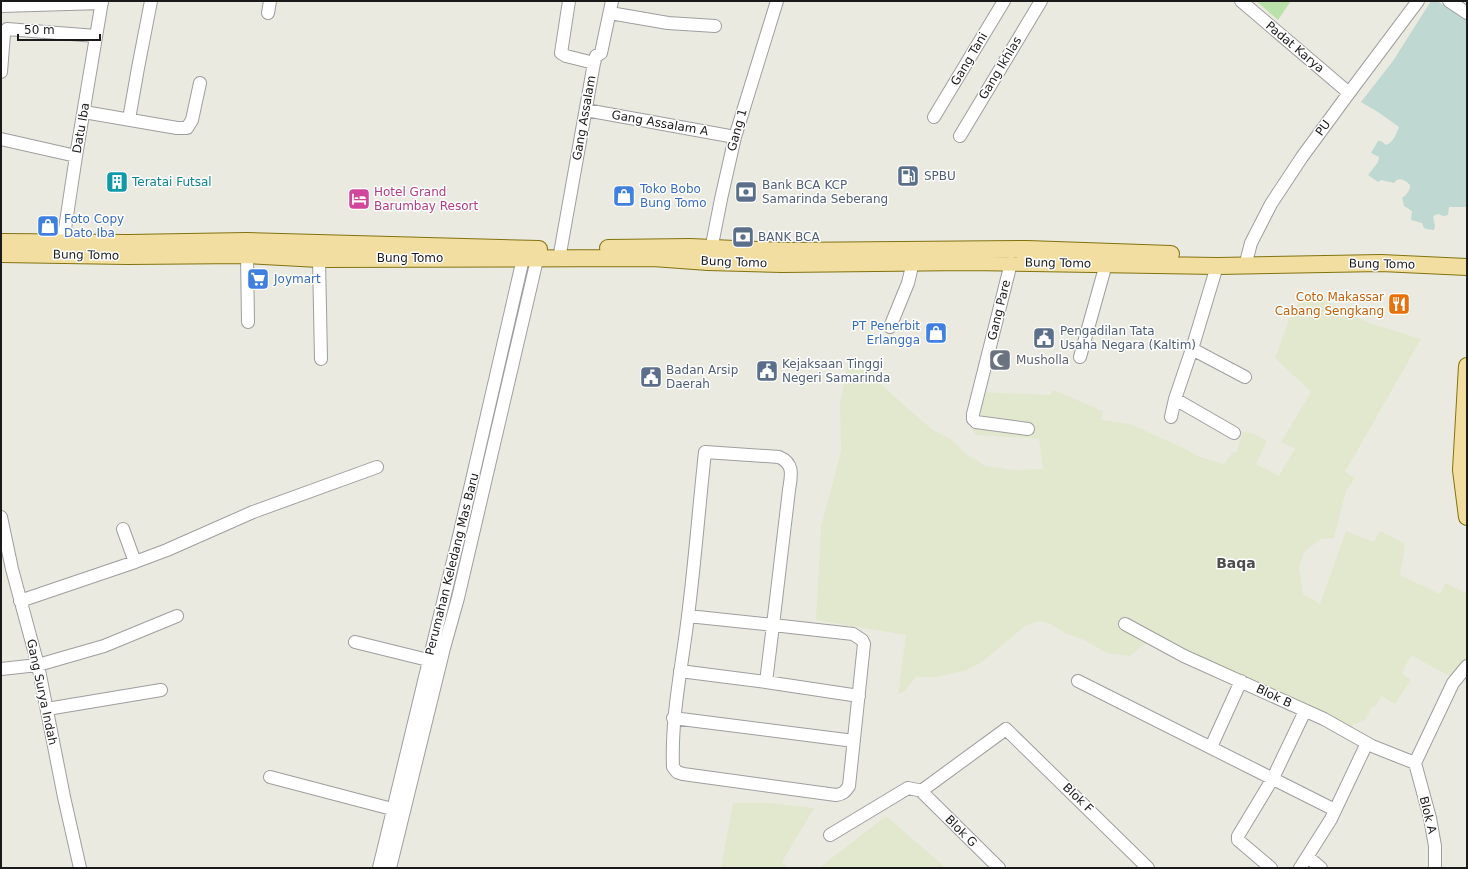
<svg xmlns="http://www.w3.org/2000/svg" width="1468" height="869" font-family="'DejaVu Sans',sans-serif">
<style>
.farmland{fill:#e1e8cd}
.grass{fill:#bbe1ab}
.wetland{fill:#bfd8d1}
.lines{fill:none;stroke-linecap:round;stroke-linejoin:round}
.minor-casing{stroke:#9e9e9e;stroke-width:14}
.major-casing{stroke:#82730f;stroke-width:18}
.minor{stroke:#fff;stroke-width:12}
.major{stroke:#f1dea0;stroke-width:16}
.labels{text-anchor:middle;stroke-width:3;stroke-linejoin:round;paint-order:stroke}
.street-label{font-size:12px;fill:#1a1a1a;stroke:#fff}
.service-label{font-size:12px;fill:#4e5e75;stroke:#fff;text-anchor:start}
.culture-label{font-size:12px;fill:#0d838f;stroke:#fff;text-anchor:start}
.shop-label{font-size:12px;fill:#366cbe;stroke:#fff;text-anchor:start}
.hotel-label{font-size:12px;fill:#b23c85;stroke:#fff;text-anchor:start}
.food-label{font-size:12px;fill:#c56008;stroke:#fff;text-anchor:end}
.worship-label{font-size:12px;fill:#5b616d;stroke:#fff;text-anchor:start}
.quarter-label{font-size:14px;font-weight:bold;fill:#4d4d4d;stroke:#fff}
</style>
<rect width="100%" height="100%" fill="#ebeae1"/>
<path class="farmland" d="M1304,294L1323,298L1344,311L1369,323L1421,339L1345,472L1355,478L1346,491L1334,538L1321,539L1304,552L1299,568L1303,594L1320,604L1346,531L1374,542L1380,531L1404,543L1405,547L1400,575L1440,594L1446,583L1467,594V661L1449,676L1411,655L1402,673L1411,680L1395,704L1382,696L1374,707H1372L1366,719L1348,727L1153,637L1130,656L1107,653L1084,640L1065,633L1052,625L1040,621L1025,626L982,662L967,670L936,677H916L905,691L898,694L906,635L816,620L821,527L841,452L840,404L848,363L859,360L872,370L882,385L908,409L933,430L952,440L969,457L970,456L985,466L1015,470L1043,469L1039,439L976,435L973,431L978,392L1050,395L1053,390L1103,411L1101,420L1130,424L1186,449L1197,456L1224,464L1233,452L1236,453L1243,432L1252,433L1267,441L1256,464L1279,476L1295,448L1281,442L1311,392L1275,358L1292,312L1301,301Z
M733,803H770L814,808L782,862L787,868H721Z
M887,817L946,868H819L882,819Z"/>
<path class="grass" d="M1256,1H1291L1278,20Z"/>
<path class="wetland" d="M1431,1H1437L1467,20V207H1449L1448,215L1443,216L1438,214L1433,216L1435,226L1434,230L1426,229L1424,228L1422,223L1411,220L1412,211L1404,206L1402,198C1406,195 1411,190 1410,185C1405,180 1399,176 1394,183L1381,180L1378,182L1368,175L1378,162L1379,157L1371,153L1378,141H1381L1386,145C1394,142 1396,134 1399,127L1378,112L1361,102L1393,61Z"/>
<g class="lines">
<g class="minor-casing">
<path id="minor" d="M1241,1L1349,93
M1449,1L1467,13
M1,6L102,3
M268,13L270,1
M610,13L668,23L715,26
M594,63L596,56L601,53L612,1
M1,72L4,34L7,29L96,36
M586,110L735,137
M84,112L177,128H187L192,120L200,83
M934,117L1004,1
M129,119L138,68L151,1
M960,136L1041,1
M1,139L76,156
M63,251V242L76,156L102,1
M247,255L248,322
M710,255L721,199L735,137L777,1
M319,259L321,359
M559,259L594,63L566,56L561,53L569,1
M1011,263L973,414V419L976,422L1028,429
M1245,266L1251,243L1271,204L1302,157L1349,93L1418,1
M890,327L908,283L913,262
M1192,349L1245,377
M1080,357L1106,264
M1175,399L1234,433
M1171,417L1175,399L1192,349L1217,266
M705,452L779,457C795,464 791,476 789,490L773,625L853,634L862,640L864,644L849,786C845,792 843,794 836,795L683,774L677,772L673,767C671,716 682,667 688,616C695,561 699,507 705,452Z
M1,517L12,569L38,665L64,797L80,868
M123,529L135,562
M20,601L135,562L167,550L253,512L377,467
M688,616L773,625L766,682
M1125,624L1184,656L1324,719L1372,746L1415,763
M355,642L428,660
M1,669L38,665L104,646L177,616
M680,671L766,682L859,696
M1078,681L1335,810
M47,709L161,690
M673,718L854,741
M1211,747L1241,681
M1415,763L1453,683L1467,666
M1415,763L1430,818L1435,846V868
M270,777L392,809
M830,835L908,788L923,791
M1308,857L1321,868
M379,868L460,532L525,250
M390,868L444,648L458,598L539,251
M999,868L923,793L924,789L1006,729L1148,868
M1271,868L1238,840V836L1273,778L1305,711
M1300,868L1331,819L1367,743"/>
</g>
<g class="major-casing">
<path id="major" d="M1,242L128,243L247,241L539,249
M608,248L690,247L783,251L1027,249L1171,254
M1,254L127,256L247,255L319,259L653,258L708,262L782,264L969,262L1217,266L1381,263L1467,267
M1467,366L1461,470L1467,517"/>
</g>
<use href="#minor" class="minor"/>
<use href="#major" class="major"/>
</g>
<defs>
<g id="fuel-square" transform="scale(1.15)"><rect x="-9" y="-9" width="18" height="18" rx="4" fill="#5c6f8a" stroke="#fff"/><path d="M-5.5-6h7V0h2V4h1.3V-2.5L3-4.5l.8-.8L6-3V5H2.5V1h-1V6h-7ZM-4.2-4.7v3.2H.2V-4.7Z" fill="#fff"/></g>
<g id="building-square" transform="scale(1.15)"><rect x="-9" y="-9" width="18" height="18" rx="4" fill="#0f9aa8" stroke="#fff"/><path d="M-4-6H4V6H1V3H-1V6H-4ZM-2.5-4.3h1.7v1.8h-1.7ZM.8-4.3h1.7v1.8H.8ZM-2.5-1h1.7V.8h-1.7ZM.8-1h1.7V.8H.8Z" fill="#fff"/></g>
<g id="bank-square" transform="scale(1.15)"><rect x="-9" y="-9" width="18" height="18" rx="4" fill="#5c6f8a" stroke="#fff"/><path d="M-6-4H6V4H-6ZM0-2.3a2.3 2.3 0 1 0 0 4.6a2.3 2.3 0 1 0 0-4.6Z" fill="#fff"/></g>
<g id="shop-square" transform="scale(1.15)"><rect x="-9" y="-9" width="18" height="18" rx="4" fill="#3f7fe0" stroke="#fff"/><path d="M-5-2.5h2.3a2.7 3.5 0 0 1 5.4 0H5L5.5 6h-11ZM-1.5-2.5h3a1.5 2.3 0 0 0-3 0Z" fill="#fff"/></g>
<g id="hotel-square" transform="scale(1.15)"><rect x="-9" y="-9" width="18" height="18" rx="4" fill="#d1479c" stroke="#fff"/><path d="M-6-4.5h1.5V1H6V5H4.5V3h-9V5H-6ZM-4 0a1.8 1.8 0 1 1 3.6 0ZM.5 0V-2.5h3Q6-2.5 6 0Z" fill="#fff"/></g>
<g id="supermarket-square" transform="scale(1.15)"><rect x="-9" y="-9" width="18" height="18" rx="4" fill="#3f7fe0" stroke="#fff"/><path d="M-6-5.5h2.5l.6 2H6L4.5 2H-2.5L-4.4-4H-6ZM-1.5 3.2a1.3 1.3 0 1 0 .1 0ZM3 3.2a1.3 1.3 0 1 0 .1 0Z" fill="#fff"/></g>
<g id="restaurant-square" transform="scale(1.15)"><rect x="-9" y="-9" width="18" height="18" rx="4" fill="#e8710a" stroke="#fff"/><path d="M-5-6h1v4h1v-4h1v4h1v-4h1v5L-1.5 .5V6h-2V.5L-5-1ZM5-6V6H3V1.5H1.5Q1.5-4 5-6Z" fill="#fff"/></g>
<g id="civic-square" transform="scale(1.15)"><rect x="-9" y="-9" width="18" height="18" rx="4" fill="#5c6f8a" stroke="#fff"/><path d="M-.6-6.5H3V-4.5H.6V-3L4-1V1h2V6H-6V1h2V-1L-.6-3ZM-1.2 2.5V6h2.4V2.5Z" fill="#fff"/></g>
<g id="mosque-square" transform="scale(1.15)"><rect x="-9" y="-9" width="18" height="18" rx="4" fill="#6b7280" stroke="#fff"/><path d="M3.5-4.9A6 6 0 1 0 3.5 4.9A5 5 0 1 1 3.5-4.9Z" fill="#fff"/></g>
</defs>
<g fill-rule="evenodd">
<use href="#fuel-square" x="908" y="176"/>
<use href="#building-square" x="117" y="182"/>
<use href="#bank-square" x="746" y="192"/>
<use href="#shop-square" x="624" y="196"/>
<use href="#hotel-square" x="359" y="199"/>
<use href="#shop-square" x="48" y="226"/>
<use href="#bank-square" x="743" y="237"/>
<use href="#supermarket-square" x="258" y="279"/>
<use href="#restaurant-square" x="1399" y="304"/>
<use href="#shop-square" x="936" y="333"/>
<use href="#civic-square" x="1044" y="338"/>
<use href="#mosque-square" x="1000" y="360"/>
<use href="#civic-square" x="767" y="371"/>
<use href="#civic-square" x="651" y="377"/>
</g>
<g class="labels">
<g class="street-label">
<text transform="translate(1295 47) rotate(40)" y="4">Padat Karya</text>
<text transform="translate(969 59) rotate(-59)" y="4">Gang Tani</text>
<text transform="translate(1000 68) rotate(-59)" y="4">Gang Ikhlas</text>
<text transform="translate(584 118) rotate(-80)" y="4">Gang Assalam</text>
<text transform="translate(660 123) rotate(10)" y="4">Gang Assalam A</text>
<text transform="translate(81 128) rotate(-80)" y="4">Datu Iba</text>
<text transform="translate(1323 128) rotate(-54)" y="4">PU</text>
<text transform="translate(737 130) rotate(-74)" y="4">Gang 1</text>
<text transform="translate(86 255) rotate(1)" y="4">Bung Tomo</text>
<text x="410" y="262">Bung Tomo</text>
<text transform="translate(734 262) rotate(2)" y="4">Bung Tomo</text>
<text transform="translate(1058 263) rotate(1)" y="4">Bung Tomo</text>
<text transform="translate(1382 264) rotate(1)" y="4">Bung Tomo</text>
<text transform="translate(999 310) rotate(-76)" y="4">Gang Pare</text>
<text transform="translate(452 564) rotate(-76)" y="4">Perumahan Keledang Mas Baru</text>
<text transform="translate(42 692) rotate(78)" y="4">Gang Surya Indah</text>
<text transform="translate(1274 696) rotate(25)" y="4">Blok B</text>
<text transform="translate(1078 798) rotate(44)" y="4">Blok F</text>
<text transform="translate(1428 815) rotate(76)" y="4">Blok A</text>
<text transform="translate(961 831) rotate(45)" y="4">Blok G</text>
</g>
<g class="service-label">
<text x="924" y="180">SPBU</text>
<text x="762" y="189">Bank BCA KCP<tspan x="762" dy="14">Samarinda Seberang</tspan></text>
<text x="758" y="241">BANK BCA</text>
<text x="1060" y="335">Pengadilan Tata<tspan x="1060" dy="14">Usaha Negara (Kaltim)</tspan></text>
<text x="782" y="368">Kejaksaan Tinggi<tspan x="782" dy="14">Negeri Samarinda</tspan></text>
<text x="666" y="374">Badan Arsip<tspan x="666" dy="14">Daerah</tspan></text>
</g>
<g class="culture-label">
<text x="132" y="186">Teratai Futsal</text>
</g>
<g class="shop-label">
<text x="640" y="193">Toko Bobo<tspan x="640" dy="14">Bung Tomo</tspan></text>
<text x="64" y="223">Foto Copy<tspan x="64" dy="14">Dato Iba</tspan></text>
<text x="274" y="283">Joymart</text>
<text x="920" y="330" text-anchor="end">PT Penerbit<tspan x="920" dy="14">Erlangga</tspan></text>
</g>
<g class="hotel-label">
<text x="374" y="196">Hotel Grand<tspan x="374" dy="14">Barumbay Resort</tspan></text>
</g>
<g class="food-label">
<text x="1384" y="301">Coto Makassar<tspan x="1384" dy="14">Cabang Sengkang</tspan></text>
</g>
<g class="worship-label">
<text x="1016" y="364">Musholla</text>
</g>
<g class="quarter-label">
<text x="1236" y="568">Baqa</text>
</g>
</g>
<rect width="1468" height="869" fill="none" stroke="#1a1a1a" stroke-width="4"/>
<path d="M18 34v6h82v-6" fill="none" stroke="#1a1a1a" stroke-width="2"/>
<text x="24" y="34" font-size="12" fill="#1a1a1a" stroke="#ffffff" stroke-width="3" paint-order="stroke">50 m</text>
</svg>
